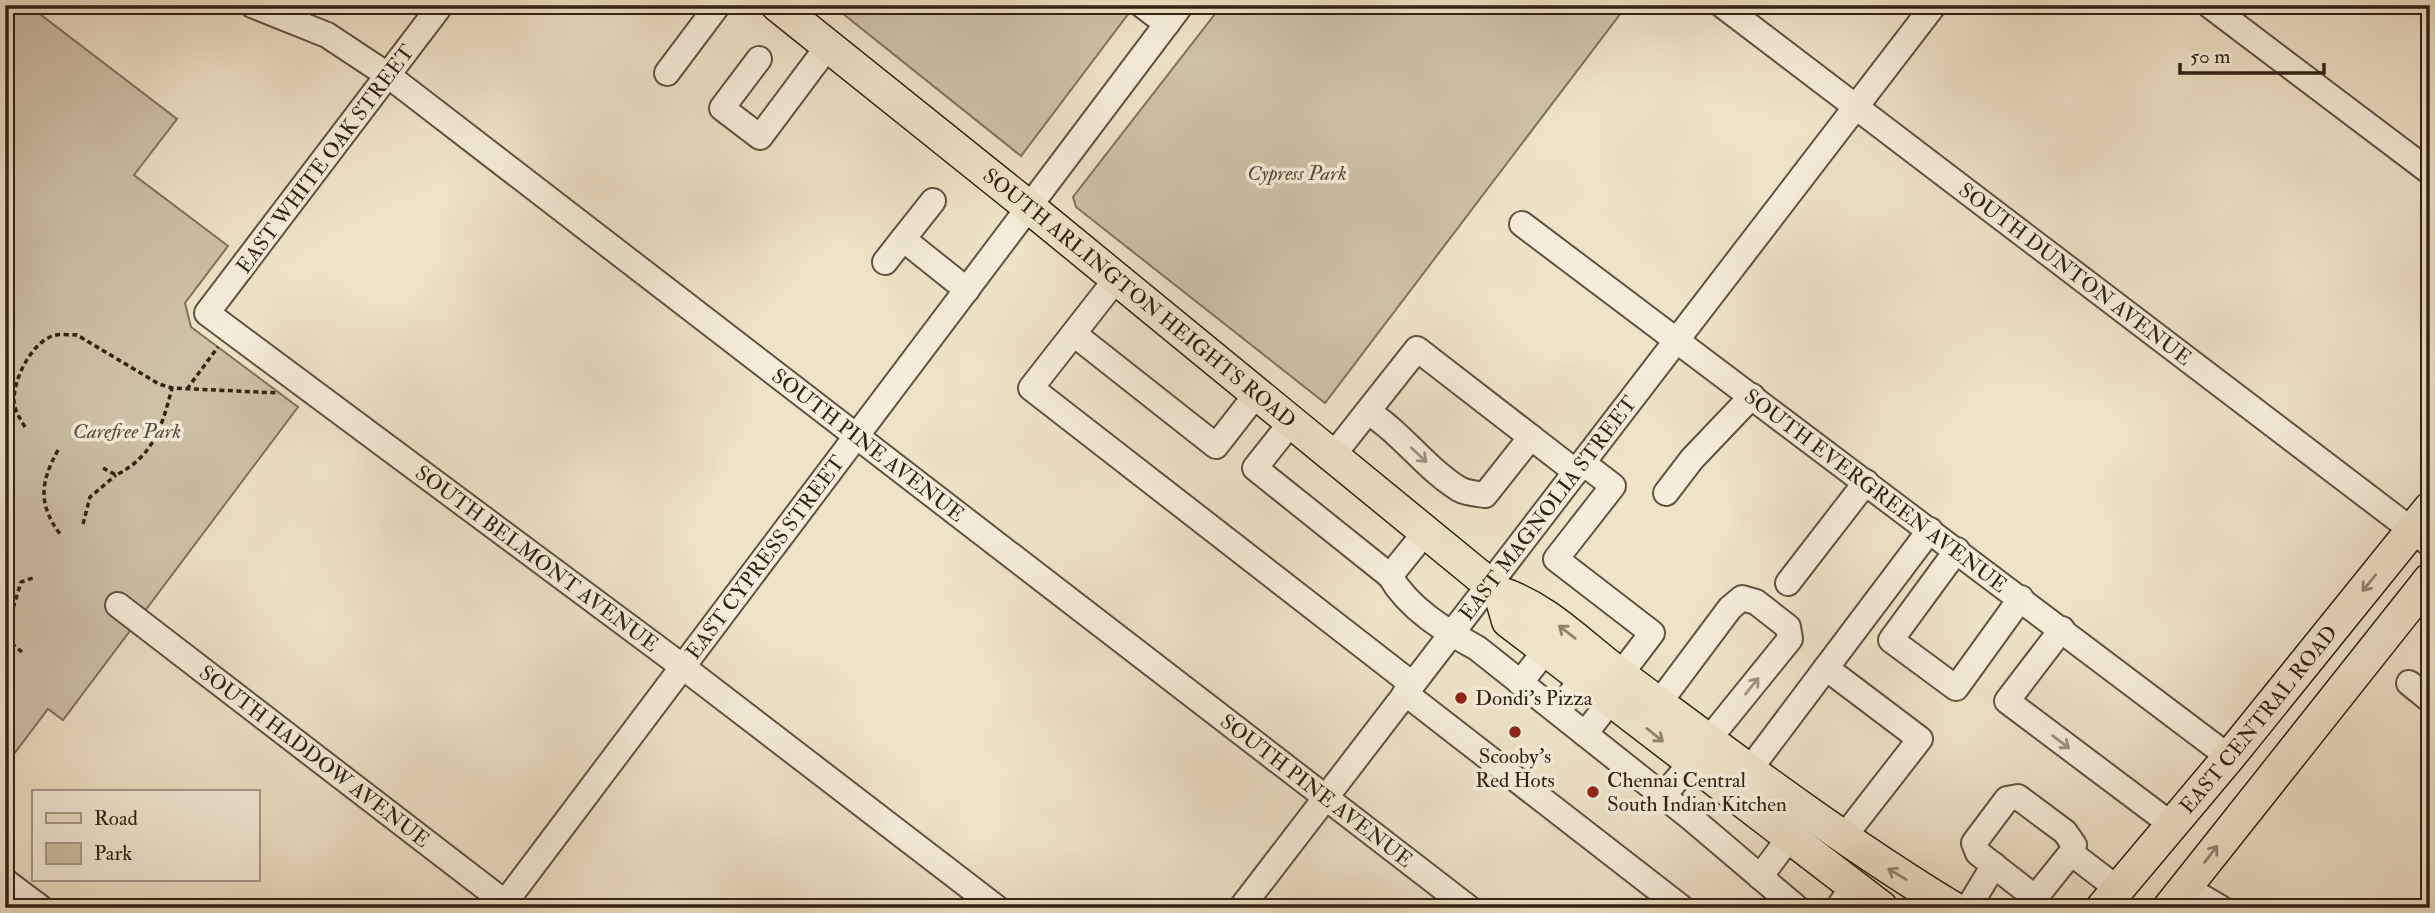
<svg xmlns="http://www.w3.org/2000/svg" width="2435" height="913" font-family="'IM FELL Double Pica',serif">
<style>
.green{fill:#cec2a9;stroke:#7f725e;stroke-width:2}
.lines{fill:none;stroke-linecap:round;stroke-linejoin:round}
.minor-casing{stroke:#605340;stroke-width:28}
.major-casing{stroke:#302313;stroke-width:35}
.path{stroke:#302313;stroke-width:3.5;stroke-dasharray:5 3.5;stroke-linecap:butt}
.minor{stroke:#f4eddb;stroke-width:24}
.major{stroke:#eee3c8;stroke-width:32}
.oneway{stroke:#9c9281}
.oneway2{stroke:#8f836e}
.poi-dot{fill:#8f2418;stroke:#f4eddb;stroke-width:2.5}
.labels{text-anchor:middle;stroke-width:7;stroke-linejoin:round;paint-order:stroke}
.street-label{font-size:21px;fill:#302313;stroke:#f4eddb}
.park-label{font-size:21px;font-style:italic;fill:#584b38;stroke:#f4eddb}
.poi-label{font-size:21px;fill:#302313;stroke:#f4eddb;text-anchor:start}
</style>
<rect width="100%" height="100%" fill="#eee3c8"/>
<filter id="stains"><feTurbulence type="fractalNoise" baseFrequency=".00286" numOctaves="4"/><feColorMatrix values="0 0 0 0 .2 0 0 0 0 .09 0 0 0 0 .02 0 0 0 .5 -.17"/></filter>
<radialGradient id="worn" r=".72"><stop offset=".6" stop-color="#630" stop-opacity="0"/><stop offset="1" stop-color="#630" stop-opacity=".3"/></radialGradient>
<path class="green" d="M5,5H28L177,119L134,175L228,246L185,303L191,327L298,407L63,720L48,709L5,766Z
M832,5H1135L1021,156Z
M1222,5H1627L1325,403L1076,207L1073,197Z"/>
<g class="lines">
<g class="minor-casing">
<g id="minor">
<path id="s1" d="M252,5L327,35L389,76L1469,908"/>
<path id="s2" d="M441,5L207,313L683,667L997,908"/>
<path d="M1142,5L1167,24"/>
<path id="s3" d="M1722,5L2430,544"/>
<path d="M2209,5L2430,172"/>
<path d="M759,59L722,108L760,137L828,46"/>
<path d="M667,73L718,5"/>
<path d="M933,201L903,239L967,290"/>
<path id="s4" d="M1522,224L2229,757"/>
<path d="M885,262L903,239"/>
<path d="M1117,278L1031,388L1412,684"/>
<path d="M1074,334L1216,446L1258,392"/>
<path d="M1368,412C1402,433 1425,468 1459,489C1466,493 1477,494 1485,495L1531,437"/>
<path d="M1293,420L1255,468L1390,576L1427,530"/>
<path d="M1334,454L1417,349L1576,472"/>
<path d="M1583,463L1613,486L1556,559L1652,633L1620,675"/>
<path d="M1666,493L1692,459L1752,396"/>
<path d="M1957,550L1891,640L1956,688L2021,598"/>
<path d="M1390,576C1409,609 1444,630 1477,648L1691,818L1797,908"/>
<path d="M1788,583L1866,482"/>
<path id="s5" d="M118,605L512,908"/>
<path d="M2062,629L2007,701L2172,825"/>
<path d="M1826,668L1930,530"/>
<path d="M1520,683L1546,650"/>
<path d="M2409,683L2430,700"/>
<path d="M1405,693L1682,908"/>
<path d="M1659,703L1730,608L1742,598L1756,602L1788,627L1790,639L1709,739"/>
<path d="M1558,712L1582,678"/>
<path d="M1585,734L1611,700"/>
<path d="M1750,769L1826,668L1920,739L1843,838"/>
<path d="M1663,796L1691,763"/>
<path d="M2071,853L2039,893L2028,892L1978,853L1974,843L2007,799L2018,797L2065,832L2074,845L2071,853L2118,889"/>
<path d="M1760,877L1789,838"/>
<path d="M5,881L41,908"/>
<path d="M2185,887L2221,908"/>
<path id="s6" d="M501,908L1181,5"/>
<path id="s7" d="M1241,908L1934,5"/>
<path d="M1838,908L1853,887"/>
<path d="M1968,908L1994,865"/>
</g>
</g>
<g class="major-casing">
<g id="major">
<path id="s8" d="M777,5L1029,207L1500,593C1549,609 1581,646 1622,676C1730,756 1838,838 1953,908"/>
<path d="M1500,593L1508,621L1882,908"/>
<path id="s9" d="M2102,908L2229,757L2430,508"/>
<path d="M2169,908L2430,579"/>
</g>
</g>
<path class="path" d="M187,389L218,347
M25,427C20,419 15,411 14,402C13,380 30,346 50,337C58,333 69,335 77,335L159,384L172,388L279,393
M58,450C40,483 38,504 60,534
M103,468L116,475C154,456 162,426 172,388
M83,524L90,497L116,475
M5,622L11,615L21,582L36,577
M5,638L22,652"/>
<use href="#minor" class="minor"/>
<use href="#major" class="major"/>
</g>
<defs><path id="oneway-shaft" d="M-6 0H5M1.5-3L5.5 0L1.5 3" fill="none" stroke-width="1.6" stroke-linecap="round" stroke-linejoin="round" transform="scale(1.75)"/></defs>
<g class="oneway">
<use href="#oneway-shaft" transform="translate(1419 455) rotate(43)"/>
<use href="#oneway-shaft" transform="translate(1752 686) rotate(-51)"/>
<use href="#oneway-shaft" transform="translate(2061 742) rotate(37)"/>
</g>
<g class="oneway2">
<use href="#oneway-shaft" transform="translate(2369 583) rotate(129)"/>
<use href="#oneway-shaft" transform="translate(1567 632) rotate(-142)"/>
<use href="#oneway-shaft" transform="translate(1655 735) rotate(39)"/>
<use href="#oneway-shaft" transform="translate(2211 854) rotate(-52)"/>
<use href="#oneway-shaft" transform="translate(1897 874) rotate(-149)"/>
</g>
<g class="poi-dot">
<circle cx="1461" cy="698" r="7"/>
<circle cx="1515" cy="732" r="7"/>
<circle cx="1593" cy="792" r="7"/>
</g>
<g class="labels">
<g class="street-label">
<text transform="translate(325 159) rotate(-53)" y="7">EAST WHITE OAK STREET</text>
<text dy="7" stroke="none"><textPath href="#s3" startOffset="444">SOUTH DUNTON AVENUE</textPath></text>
<text dy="7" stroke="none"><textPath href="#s8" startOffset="466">SOUTH ARLINGTON HEIGHTS ROAD</textPath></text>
<text dy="7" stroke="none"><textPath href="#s1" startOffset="760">SOUTH PINE AVENUE</textPath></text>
<text dy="7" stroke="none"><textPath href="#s4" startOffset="443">SOUTH EVERGREEN AVENUE</textPath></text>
<text dy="7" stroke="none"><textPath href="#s7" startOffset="504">EAST MAGNOLIA STREET</textPath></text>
<text dy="7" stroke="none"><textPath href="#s6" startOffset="439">EAST CYPRESS STREET</textPath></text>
<text dy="7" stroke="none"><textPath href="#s2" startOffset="798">SOUTH BELMONT AVENUE</textPath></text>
<text dy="7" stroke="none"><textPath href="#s9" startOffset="245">EAST CENTRAL ROAD</textPath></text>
<text dy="7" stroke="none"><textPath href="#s5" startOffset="248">SOUTH HADDOW AVENUE</textPath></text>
<text dy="7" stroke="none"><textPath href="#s1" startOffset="1326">SOUTH PINE AVENUE</textPath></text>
</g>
<g class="park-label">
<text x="1297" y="180">Cypress Park</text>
<text x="127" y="438">Carefree Park</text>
</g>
<g class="poi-label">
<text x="1475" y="705">Dondi's Pizza</text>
<text x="1515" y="763" text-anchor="middle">Scooby's<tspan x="1515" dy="24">Red Hots</tspan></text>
<text x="1607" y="787">Chennai Central<tspan x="1607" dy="24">South Indian Kitchen</tspan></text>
</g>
</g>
<rect width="2435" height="913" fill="none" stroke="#eee3c8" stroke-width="28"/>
<rect x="7" y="7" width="2421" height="899" fill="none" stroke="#302313" stroke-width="3.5"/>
<rect x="14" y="14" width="2407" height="885" fill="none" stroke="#302313" stroke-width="2"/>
<rect x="32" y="790" width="228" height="91" fill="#f4eddb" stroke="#a69c8b" stroke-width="2"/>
<rect x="46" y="813" width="35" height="10" fill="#eee3c8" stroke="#a69c8b" stroke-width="2"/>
<text x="94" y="825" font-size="21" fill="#302313">Road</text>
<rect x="46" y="843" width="35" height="21" fill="#cec2a9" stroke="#a69c8b" stroke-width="2"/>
<text x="94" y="860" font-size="21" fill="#302313">Park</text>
<path d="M2180 63v10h144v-10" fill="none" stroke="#302313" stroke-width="3.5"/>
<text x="2190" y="63" font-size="21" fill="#302313" stroke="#f4eddb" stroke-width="5" paint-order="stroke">50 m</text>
<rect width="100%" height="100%" filter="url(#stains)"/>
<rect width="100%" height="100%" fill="url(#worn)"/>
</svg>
